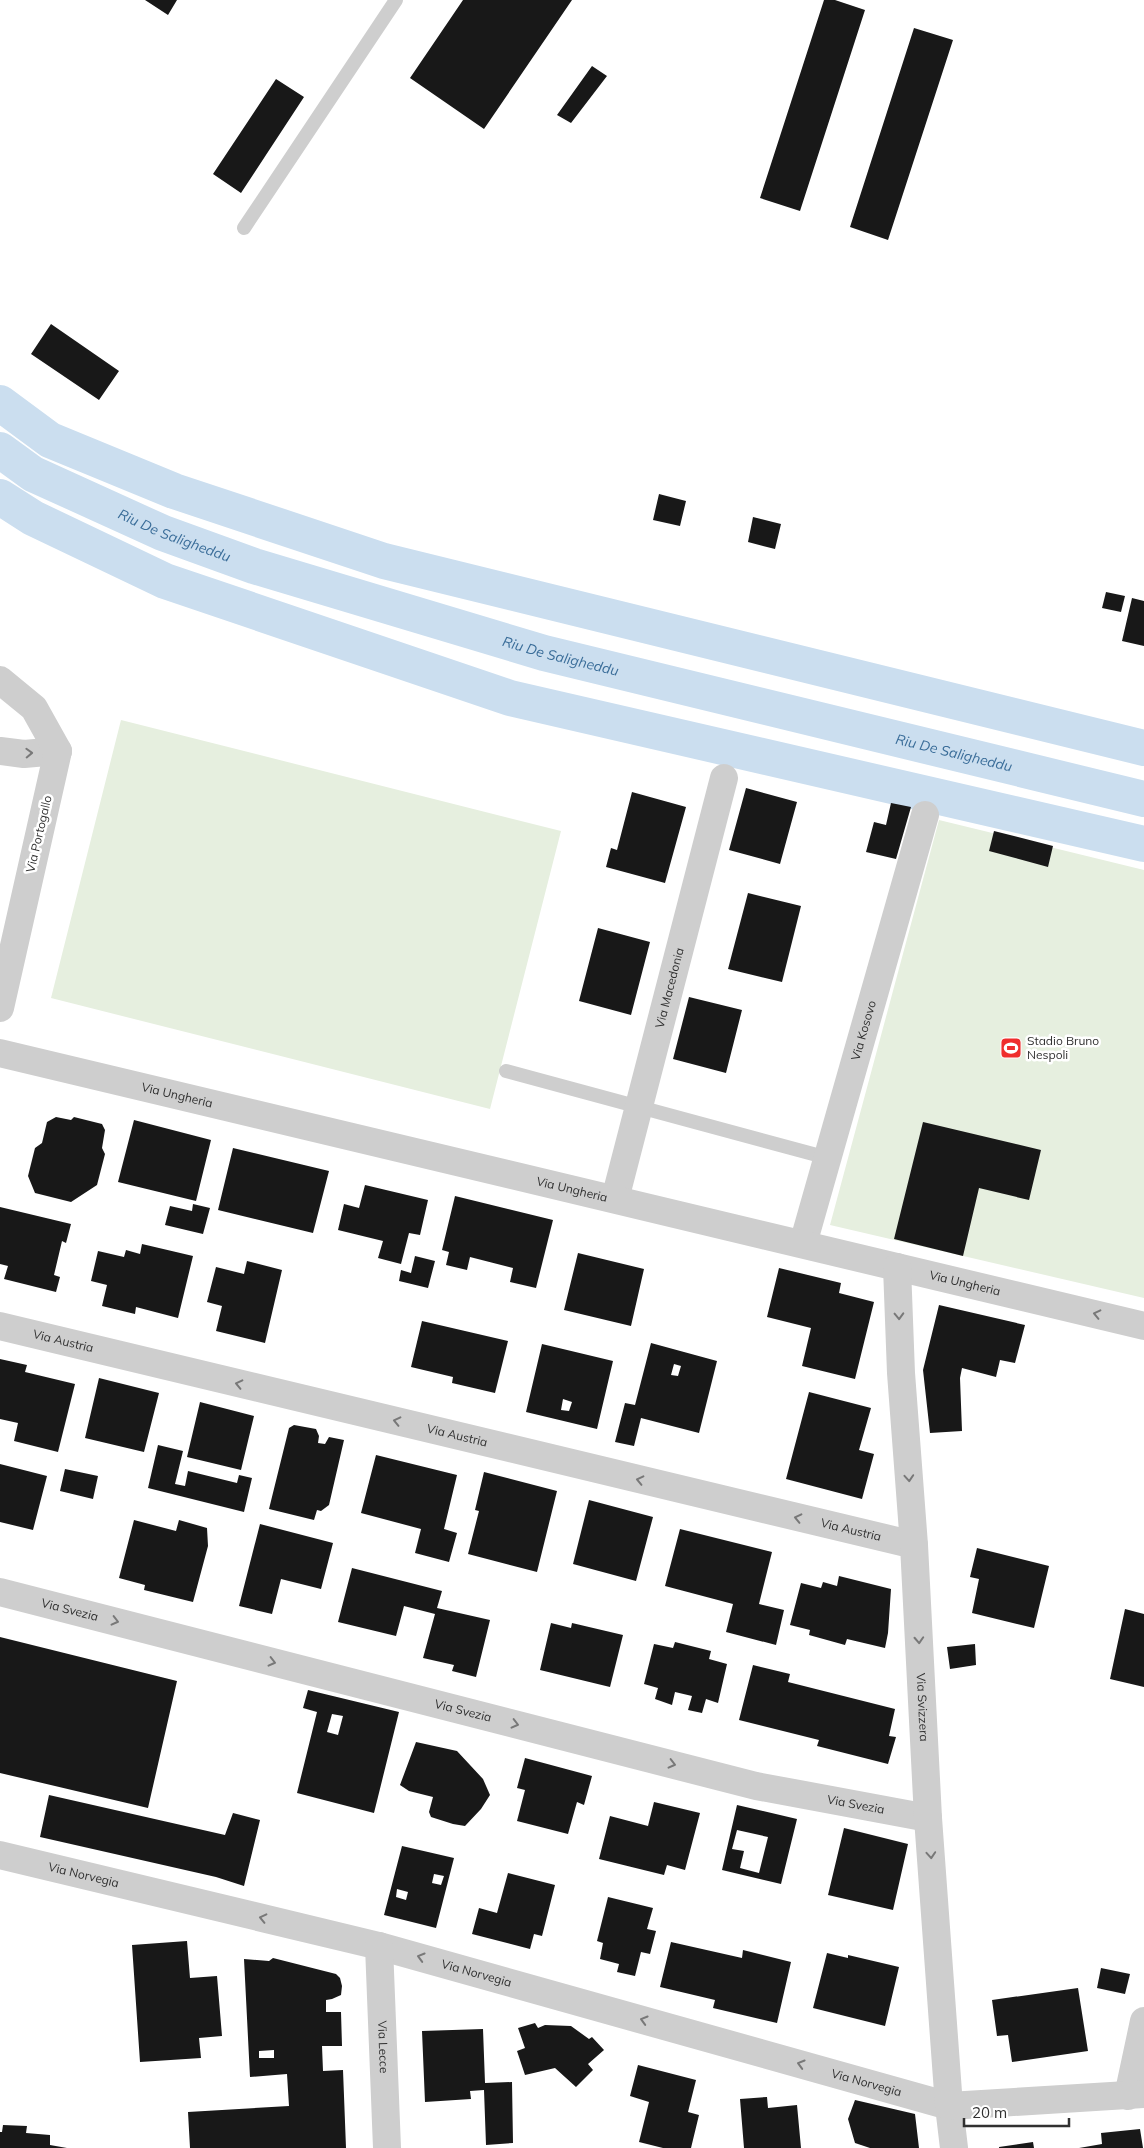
<svg xmlns="http://www.w3.org/2000/svg" width="1144" height="2148" font-family="Mulish,sans-serif">
<style>
.garden{fill:#e6efdf}
.lines{fill:none;stroke-linecap:round;stroke-linejoin:round}
.canal{stroke:#cbdeef;stroke-width:36}
.building{fill:#181818;fill-rule:evenodd}
.service{stroke:#cecece;stroke-width:14}
.minor{stroke:#cecece;stroke-width:28}
.tertiary{stroke:#cecece;stroke-width:28}
.oneway{stroke:#787878}
.labels{text-anchor:middle;stroke-width:5;stroke-linejoin:round;paint-order:stroke}
.street-label{font-size:12px;fill:#313131;stroke:#fff}
.poi-label{font-size:12px;fill:#313131;stroke:#fff;text-anchor:start}
.water-label{font-size:14px;font-style:italic;fill:#3a6d99;stroke:#fff}
</style>
<rect width="100%" height="100%" fill="#fff"/>
<path class="garden" d="M121,720L561,831L490,1109L51,998Z
M939,820L1144,870V1298L830,1225Z"/>
<g class="lines">
<g class="canal">
<path d="M0,403L50,440L174,491L384,561L1144,748"/>
<path id="s1" d="M0,450L33,474L163,533L254,566L544,653L1144,799"/>
<path d="M0,497L33,518L165,581L510,698L1144,844"/>
</g>
</g>
<path class="building" d="M145,0H177L168,15Z
M463,0H572L484,129L410,78Z
M824,0H835L865,10L800,211L760,198Z
M914,28L953,40L888,240L850,227Z
M592,66L607,76L571,123L557,115Z
M276,79L304,97L241,193L213,174Z
M51,324L119,371L99,400L31,354Z
M659,494L686,501L680,526L653,520Z
M753,517L781,524L775,549L748,542Z
M1106,592L1125,596L1121,612L1102,608Z
M1132,598L1144,601V646L1122,641Z
M746,788L797,802L780,864L729,850Z
M632,792L686,807L665,883L606,867L611,848L617,850Z
M891,803L911,807L896,859L866,852L874,822L886,825Z
M994,831L1053,846L1048,867L989,851Z
M748,893L801,906L782,982L728,969Z
M598,928L650,942L631,1015L579,1001Z
M689,997L742,1010L726,1073L673,1059Z
M56,1117L71,1120L74,1117L102,1124L105,1130L102,1148L105,1154L97,1185L71,1202L35,1193L28,1176L35,1148L42,1143L47,1122Z
M134,1120L211,1140L196,1201L118,1182Z
M923,1122L1041,1150L1029,1200L979,1188L963,1256L894,1239Z
M233,1148L329,1171L313,1233L218,1210Z
M365,1185L428,1200L420,1235L409,1233L401,1264L378,1258L383,1241L338,1230L344,1204L359,1208Z
M455,1196L553,1220L536,1288L510,1282L513,1268L470,1257L467,1270L446,1265L449,1252L442,1250Z
M193,1204L210,1208L203,1234L165,1225L170,1206L192,1211Z
M0,1207L71,1224L66,1243L62,1241L54,1275L60,1277L56,1292L4,1279L8,1266L0,1264Z
M142,1244L193,1256L178,1318L136,1307L135,1314L102,1306L107,1285L91,1281L98,1251L124,1257L126,1250L140,1254Z
M578,1253L644,1269L631,1326L564,1310Z
M415,1256L435,1261L428,1288L399,1281L401,1270L411,1273Z
M247,1261L282,1270L265,1343L216,1331L222,1306L207,1302L216,1267L244,1274Z
M779,1268L841,1283L839,1293L874,1302L855,1379L802,1366L811,1328L767,1317Z
M939,1305L1025,1325L1015,1363L1000,1360L996,1377L962,1368L960,1378L962,1431L930,1433L923,1370Z
M422,1321L508,1341L495,1393L452,1383L453,1377L411,1367Z
M651,1343L717,1361L699,1433L641,1418L634,1446L615,1442L625,1403L635,1405ZM674,1364L681,1366L678,1376L671,1375Z
M542,1344L613,1361L597,1429L526,1412ZM563,1399L572,1402L569,1411L561,1410Z
M0,1359L27,1365L25,1372L75,1384L58,1452L14,1441L18,1423L0,1419Z
M99,1378L159,1393L144,1452L85,1438Z
M809,1392L871,1408L859,1450L874,1454L862,1499L786,1479Z
M200,1402L254,1416L241,1470L187,1457Z
M294,1425L316,1429L319,1436L318,1443L325,1444L329,1437L344,1440L329,1505L321,1511L317,1510L314,1520L269,1509L289,1428Z
M158,1445L183,1451L175,1484L185,1486L188,1471L237,1483L239,1475L252,1478L244,1512L148,1488Z
M376,1455L457,1475L444,1529L457,1533L449,1562L415,1553L421,1529L361,1513Z
M0,1464L47,1476L33,1530L0,1522Z
M65,1469L98,1476L93,1499L60,1491Z
M484,1472L557,1491L537,1572L468,1554L479,1511L475,1510Z
M589,1500L653,1517L636,1581L573,1564Z
M134,1520L176,1531L179,1520L207,1528L208,1546L193,1602L144,1590L145,1585L119,1578Z
M260,1524L333,1543L321,1589L281,1579L272,1614L239,1606Z
M680,1529L772,1552L759,1604L784,1610L776,1645L726,1632L733,1604L665,1586Z
M977,1548L1049,1566L1034,1628L972,1613L979,1579L970,1577Z
M352,1568L442,1591L437,1608L490,1620L476,1677L452,1671L454,1665L423,1658L435,1614L404,1606L396,1636L338,1622Z
M839,1576L891,1589L888,1633L885,1648L847,1639L845,1645L809,1635L810,1630L790,1625L801,1583L821,1588L823,1582L837,1586Z
M1125,1609L1144,1614V1687L1110,1679Z
M551,1623L571,1628L572,1623L623,1635L610,1687L540,1670Z
M0,1637L177,1681L148,1808L0,1773Z
M675,1642L711,1651L709,1659L727,1664L718,1703L706,1699L702,1713L688,1710L692,1696L675,1692L672,1705L655,1699L658,1688L644,1684L654,1644L673,1648Z
M975,1644L976,1665L950,1669L947,1647Z
M753,1665L790,1674L788,1682L895,1709L889,1736L896,1737L888,1764L817,1746L819,1740L739,1720Z
M308,1690L399,1712L374,1813L297,1793L317,1712L303,1708ZM332,1714L343,1716L338,1735L327,1732Z
M416,1742L457,1751L483,1779L490,1795L481,1809L465,1826L453,1824L431,1817L429,1812L433,1797L409,1791L400,1785Z
M525,1758L592,1776L584,1805L577,1802L568,1834L517,1821L525,1790L517,1788Z
M49,1795L225,1835L233,1813L260,1820L244,1886L216,1877L40,1837Z
M654,1802L700,1813L685,1870L667,1865L664,1875L599,1859L610,1816L648,1826Z
M737,1805L797,1819L781,1884L722,1870ZM737,1830L768,1837L759,1873L740,1868L744,1851L732,1849Z
M844,1828L908,1844L893,1910L828,1895Z
M402,1846L454,1858L436,1928L384,1915ZM434,1874L444,1876L441,1885L432,1883ZM397,1889L408,1892L406,1900L396,1897Z
M508,1873L555,1885L542,1936L534,1934L530,1949L472,1934L479,1908L497,1913Z
M608,1897L653,1908L647,1929L656,1931L650,1954L641,1952L635,1976L617,1972L619,1964L600,1959L603,1943L597,1941Z
M187,1941L190,1978L217,1976L222,2036L199,2038L201,2058L140,2062L132,1945Z
M671,1942L742,1958L743,1950L791,1962L777,2023L713,2008L715,2000L660,1987Z
M827,1953L848,1958V1955L899,1967L885,2026L813,2008Z
M273,1958L336,1974L340,1978L342,1986L341,1995L332,1999L326,2000V2012H341L342,2046H322L323,2071L343,2070L346,2148H190L188,2112L289,2106L287,2074L250,2077L244,1959L269,1961ZM274,2050V2058H259V2051Z
M1101,1968L1130,1974L1125,1994L1097,1988Z
M1078,1988L1088,2051L1012,2062L1008,2035L997,2036L992,2000Z
M535,2023L538,2028L545,2025L571,2026L589,2039L592,2037L604,2050L588,2064L593,2070L576,2087L555,2068L525,2075L517,2051L525,2048L518,2028Z
M483,2029L485,2083L512,2082L513,2143L486,2145L484,2090L470,2091L471,2099L425,2102L422,2031Z
M638,2065L696,2080L688,2112L699,2115L691,2148H663L639,2142L649,2102L630,2096Z
M767,2097L768,2108L797,2105L801,2148H744L740,2099Z
M855,2100L915,2114L919,2148H870L855,2143L848,2119Z
M3,2125L27,2126L26,2133L50,2135V2145L67,2148H0V2132H2Z
M1140,2129L1143,2148H1079L1102,2144L1101,2133Z
M1033,2142L1034,2148H999V2147Z"/>
<g class="lines">
<path class="service" d="M244,228L396,0
M506,1071L828,1158"/>
<g class="minor">
<path d="M0,751L24,754L58,751"/>
<path id="s2" d="M615,1199L724,778"/>
<path id="s3" d="M803,1244L925,815"/>
<path id="s4" d="M0,1326L914,1545"/>
<path id="s5" d="M0,1592L756,1786L928,1818"/>
<path id="s6" d="M0,1855L379,1946L949,2106L954,2148"/>
<path id="s7" d="M379,1946L387,2148"/>
<path d="M1128,2096L1144,2021"/>
</g>
<g class="tertiary">
<path d="M0,680L34,708L58,751L0,1008"/>
<path id="s8" d="M0,1053L1144,1326"/>
<path id="s9" d="M897,1267L901,1373L914,1545L928,1818L949,2106L1144,2094"/>
</g>
</g>
<defs><path id="oneway-chevron" d="M-2-3.5L2.5 0L-2 3.5" fill="none" stroke-width="1.6" stroke-linecap="round" stroke-linejoin="round" transform="scale(1.25)"/></defs>
<g class="oneway">
<use href="#oneway-chevron" transform="translate(29 753) rotate(-2)"/>
<use href="#oneway-chevron" transform="translate(1097 1314) rotate(-167)"/>
<use href="#oneway-chevron" transform="translate(899 1316) rotate(88)"/>
<use href="#oneway-chevron" transform="translate(239 1384) rotate(-167)"/>
<use href="#oneway-chevron" transform="translate(397 1421) rotate(-167)"/>
<use href="#oneway-chevron" transform="translate(909 1478) rotate(86)"/>
<use href="#oneway-chevron" transform="translate(640 1480) rotate(-167)"/>
<use href="#oneway-chevron" transform="translate(798 1518) rotate(-167)"/>
<use href="#oneway-chevron" transform="translate(115 1621) rotate(14)"/>
<use href="#oneway-chevron" transform="translate(919 1640) rotate(87)"/>
<use href="#oneway-chevron" transform="translate(272 1662) rotate(14)"/>
<use href="#oneway-chevron" transform="translate(515 1724) rotate(14)"/>
<use href="#oneway-chevron" transform="translate(672 1764) rotate(14)"/>
<use href="#oneway-chevron" transform="translate(931 1855) rotate(86)"/>
<use href="#oneway-chevron" transform="translate(263 1918) rotate(-167)"/>
<use href="#oneway-chevron" transform="translate(421 1957) rotate(-164)"/>
<use href="#oneway-chevron" transform="translate(644 2020) rotate(-164)"/>
<use href="#oneway-chevron" transform="translate(801 2064) rotate(-164)"/>
</g>
<defs>
<g id="stadium-square" transform="scale(1.125)"><rect x="-9" y="-9" width="18" height="18" rx="4" fill="#ef2d2d" stroke="#fff"/><path d="M0-5a6.5 5 0 1 0 0 10a6.5 5 0 1 0 0-10ZM-3.5-1.8h7v3.6h-7Z" fill="#fff"/></g>
</defs>
<g fill-rule="evenodd">
<use href="#stadium-square" x="1011" y="1048"/>
</g>
<g class="labels">
<g class="street-label">
<text transform="translate(39 834) rotate(-77)" y="4">Via Portogallo</text>
<text dy="4" stroke="none"><textPath href="#s2" startOffset="218">Via Macedonia</textPath></text>
<text dy="4" stroke="none"><textPath href="#s3" startOffset="222">Via Kosovo</textPath></text>
<text dy="4" stroke="none"><textPath href="#s8" startOffset="182">Via Ungheria</textPath></text>
<text dy="4" stroke="none"><textPath href="#s8" startOffset="588">Via Ungheria</textPath></text>
<text dy="4" stroke="none"><textPath href="#s8" startOffset="992">Via Ungheria</textPath></text>
<text dy="4" stroke="none"><textPath href="#s4" startOffset="65">Via Austria</textPath></text>
<text dy="4" stroke="none"><textPath href="#s4" startOffset="470">Via Austria</textPath></text>
<text dy="4" stroke="none"><textPath href="#s4" startOffset="875">Via Austria</textPath></text>
<text dy="4" stroke="none"><textPath href="#s5" startOffset="72">Via Svezia</textPath></text>
<text dy="4" stroke="none"><textPath href="#s9" startOffset="441">Via Svizzera</textPath></text>
<text dy="4" stroke="none"><textPath href="#s5" startOffset="478">Via Svezia</textPath></text>
<text dy="4" stroke="none"><textPath href="#s5" startOffset="882">Via Svezia</textPath></text>
<text dy="4" stroke="none"><textPath href="#s6" startOffset="86">Via Norvegia</textPath></text>
<text dy="4" stroke="none"><textPath href="#s6" startOffset="491">Via Norvegia</textPath></text>
<text dy="4" stroke="none"><textPath href="#s7" startOffset="101">Via Lecce</textPath></text>
<text dy="4" stroke="none"><textPath href="#s6" startOffset="896">Via Norvegia</textPath></text>
</g>
<g class="poi-label">
<text x="1027" y="1045">Stadio Bruno<tspan x="1027" dy="14">Nespoli</tspan></text>
</g>
<g class="water-label">
<text dy="5" stroke="none"><textPath href="#s1" startOffset="195">Riu De Saligheddu</textPath></text>
<text dy="5" stroke="none"><textPath href="#s1" startOffset="600">Riu De Saligheddu</textPath></text>
<text dy="5" stroke="none"><textPath href="#s1" startOffset="1005">Riu De Saligheddu</textPath></text>
</g>
</g>
<path d="M964 2118v8h105v-8" fill="none" stroke="#313131" stroke-width="2.5"/>
<text x="972" y="2118" font-size="15" fill="#313131" stroke="#ffffff" stroke-width="4" paint-order="stroke">20 m</text>
</svg>
